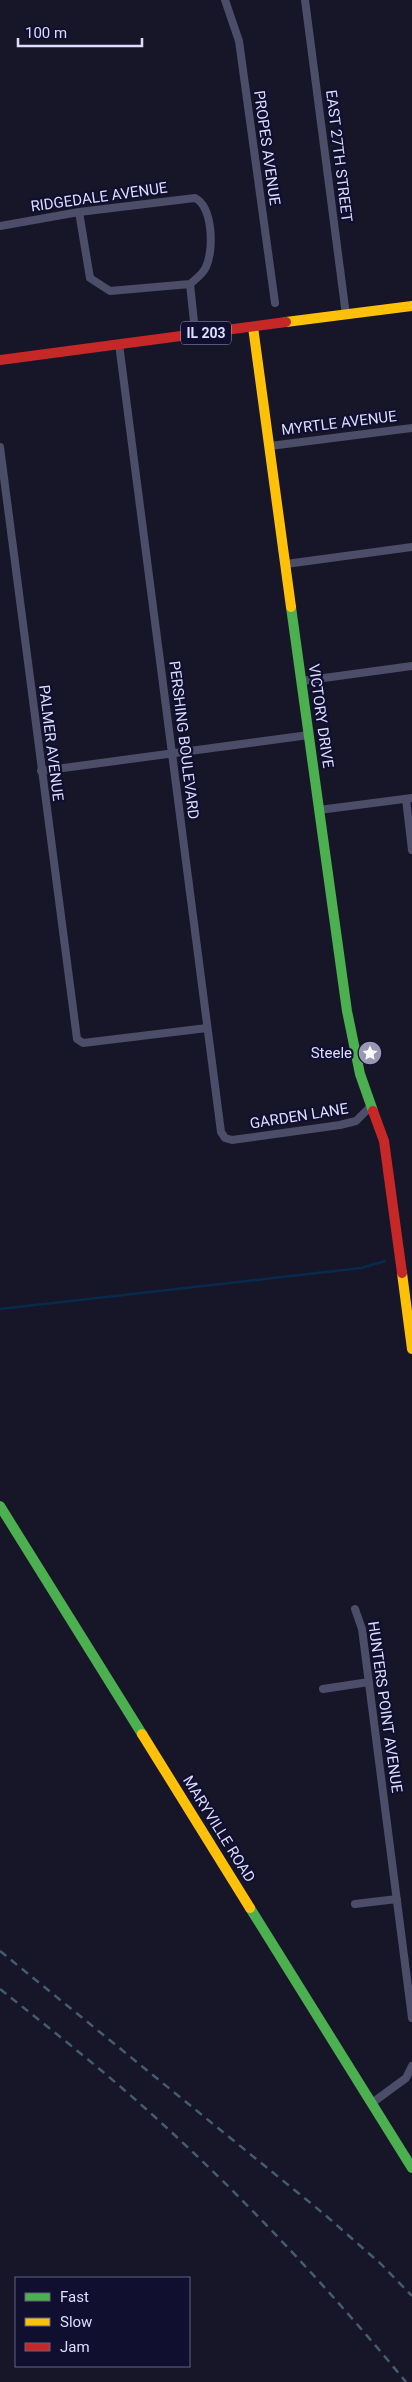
<svg xmlns="http://www.w3.org/2000/svg" width="412" height="2382" font-family="Roboto,sans-serif">
<style>
.lines{fill:none;stroke-linecap:round;stroke-linejoin:round}
.stream{stroke:#082b4d;stroke-width:2.5}
.street{stroke:#4b4d69;stroke-width:8}
.fast{stroke:#4caf50;stroke-width:10}
.slow{stroke:#ffc107;stroke-width:10}
.jam{stroke:#c62828;stroke-width:10}
.rail{stroke:#435d6e;stroke-width:2.5;stroke-dasharray:8 6;stroke-linecap:butt}
.labels{text-anchor:middle;stroke-width:4.5;stroke-linejoin:round;paint-order:stroke}
.shield{fill:#100f2f;stroke:#a0a0c1;stroke-width:1}
.shield-label{font-size:14px;font-weight:bold;fill:#dddeff}
.street-label{font-size:15px;fill:#dddeff;stroke:#100f2f}
.poi-label{font-size:15px;fill:#dddeff;stroke:#100f2f;text-anchor:end}
</style>
<rect width="100%" height="100%" fill="#171628"/>
<g class="lines">
<path class="stream" d="M0,1309L361,1268L385,1261"/>
<path class="street" d="M225,0L239,41L275,303
M305,0L346,315
M0,226L79,212L195,198C213,207 214,250 206,267C203,274 196,279 190,284L110,291L90,278L79,212
M190,284L194,322
M119,344L221,1132L225,1138L232,1140L340,1125L356,1121L371,1106
M270,446L412,428
M0,447L77,1039L83,1043L207,1028
M286,564L412,547
M302,681L412,666
M41,771L309,735
M406,799L412,850
M319,810L412,798
M355,1609L362,1629L412,2018
M323,1689L369,1682
M355,1904L397,1899
M372,2103L406,2078L412,2066"/>
<path class="fast" d="M291,607L347,1011L360,1074L373,1111
M0,1506L142,1734
M250,1908L412,2168"/>
<path class="slow" d="M286,322L412,306
M253,327L291,607
M402,1273L412,1349
M142,1734L250,1908"/>
<path class="jam" d="M0,360L286,322
M373,1111L384,1141L402,1273"/>
<path class="rail" d="M0,1951L324,2214L381,2264L412,2296
M0,1989C49,2028 99,2067 146,2109C240,2193 326,2285 406,2382"/>
</g>
<defs>
<g id="sight-disc" transform="scale(1.25)"><circle r="9.5" fill="#9898b4" stroke="#100f2f"/><path d="M0-6L1.8-2.2L6-1.7L2.9 1.2L3.7 5.4L0 3.3L-3.7 5.4L-2.9 1.2L-6-1.7L-1.8-2.2Z" fill="#fff"/></g>
</defs>
<g fill-rule="evenodd">
<use href="#sight-disc" x="370" y="1053"/>
</g>
<g class="labels">
<rect class="shield" x="181" y="321.5" width="50" height="23" rx="4"/>
<g class="shield-label">
<text x="206" y="338">IL 203</text>
</g>
<g class="street-label">
<text transform="translate(267 148) rotate(82)" y="5">PROPES AVENUE</text>
<text transform="translate(339 156) rotate(83)" y="5">EAST 27TH STREET</text>
<text transform="translate(99 197) rotate(-8)" y="5">RIDGEDALE AVENUE</text>
<text transform="translate(339 423) rotate(-7)" y="5">MYRTLE AVENUE</text>
<text transform="translate(321 716) rotate(82)" y="5">VICTORY DRIVE</text>
<text transform="translate(184 740) rotate(83)" y="5">PERSHING BOULEVARD</text>
<text transform="translate(51 743) rotate(83)" y="5">PALMER AVENUE</text>
<text transform="translate(299 1116) rotate(-9)" y="5">GARDEN LANE</text>
<text transform="translate(385 1707) rotate(82)" y="5">HUNTERS POINT AVENUE</text>
<text transform="translate(219 1829) rotate(58)" y="5">MARYVILLE ROAD</text>
</g>
<g class="poi-label">
<text x="352" y="1058">Steele</text>
</g>
</g>
<rect x="15" y="2277" width="175" height="90" fill="#100f2f" stroke="#626282"/>
<rect x="25" y="2293" width="25" height="8" fill="#4caf50" stroke="#626282"/>
<text x="60" y="2302" font-size="15" fill="#dddeff">Fast</text>
<rect x="25" y="2318" width="25" height="8" fill="#ffc107" stroke="#626282"/>
<text x="60" y="2327" font-size="15" fill="#dddeff">Slow</text>
<rect x="25" y="2343" width="25" height="8" fill="#c62828" stroke="#626282"/>
<text x="60" y="2352" font-size="15" fill="#dddeff">Jam</text>
<path d="M18 38v8h124v-8" fill="none" stroke="#dddeff" stroke-width="2.5"/>
<text x="25" y="38" font-size="15" fill="#dddeff" stroke="#100f2f" stroke-width="4" paint-order="stroke">100 m</text>
</svg>
